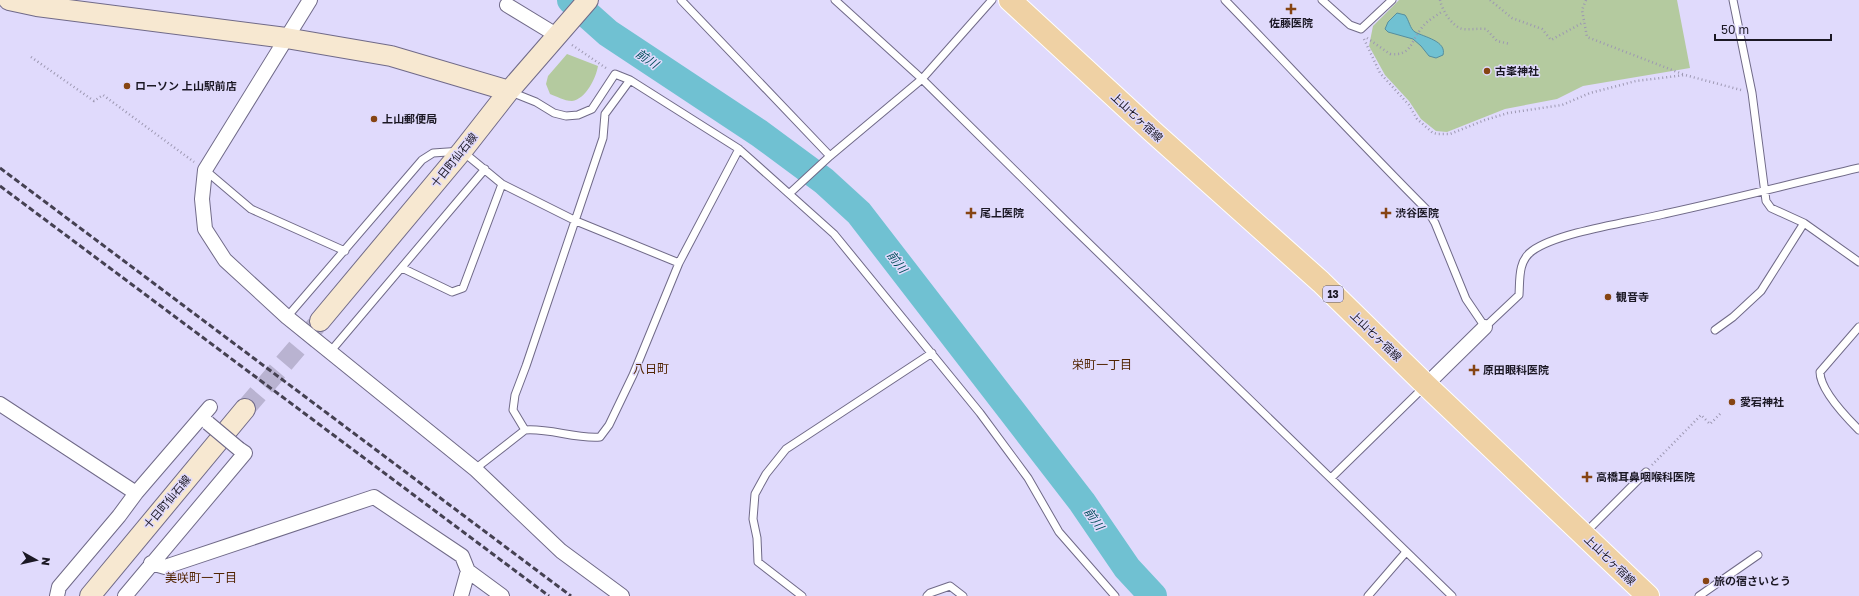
<svg xmlns="http://www.w3.org/2000/svg" width="1859" height="596" font-family="'Golos Text','Noto Sans JP',sans-serif">
<style>
.green{fill:#b4ca9f}
.water{fill:#70c1d2;stroke:#568e9e}
.lines{fill:none;stroke-linecap:round;stroke-linejoin:round}
.river{stroke:#70c1d2;stroke-width:28}
.secondary-tunnel{stroke:#b9b3d1;stroke-width:20;stroke-dasharray:20 10;stroke-linecap:butt}
.lane-casing{stroke:#706a88;stroke-width:9}
.street-casing{stroke:#706a88;stroke-width:16}
.secondary-casing{stroke:#706a88;stroke-width:22}
.primary-casing{stroke:#fff;stroke-width:24}
.path{stroke:#9d98b2;stroke-width:2.5;stroke-dasharray:1 3;stroke-linecap:butt}
.lane{stroke:#fff;stroke-width:7}
.street{stroke:#fff;stroke-width:14}
.secondary{stroke:#f7e8d1;stroke-width:20}
.primary{stroke:#efd1a4;stroke-width:22}
.rail{stroke:#454152;stroke-width:3;stroke-dasharray:6 3;stroke-linecap:butt}
.street-bridge-casing{stroke:#706a88;stroke-width:16;stroke-linecap:butt}
.street-bridge{stroke:#fff;stroke-width:14}
.poi-dot{fill:#864413;stroke:#e0dafc;stroke-width:1.5}
.labels{text-anchor:middle;stroke-width:3;stroke-linejoin:round;paint-order:stroke}
.shield{fill:#e0dafc;stroke:#565265;stroke-width:1}
.shield-label{font-size:10px;font-weight:bold;fill:#1b1824}
.poi-label{font-size:11px;font-weight:bold;fill:#1b1824;stroke:#e0dafc;text-anchor:start}
.street-label{font-size:11px;fill:#1b1824;stroke:#e0dafc}
.water-label{font-size:12px;font-style:italic;fill:#03505c;stroke:#e0dafc}
.neighbourhood-label{font-size:12px;fill:#502301;stroke:#e0dafc}
</style>
<rect width="100%" height="100%" fill="#e0dafc"/>
<path class="green" d="M1399,0H1677L1690,68L1583,86L1557,99L1505,109L1447,132L1436,131L1421,119L1409,101L1385,75L1369,46L1373,26Z
M567,54L598,66C596,78 586,99 572,101C564,101 556,96 550,94L546,84L548,76Z"/>
<path class="water" d="M1397,13L1405,15C1409,20 1410,29 1415,32C1424,37 1447,41 1443,55L1436,58L1429,56L1421,46L1413,39L1388,32L1385,29L1388,22Z"/>
<g class="lines">
<path class="river" d="M571,0L608,33L759,133L824,181L859,213L1082,502L1127,568L1153,596"/>
<path class="secondary-tunnel" d="M245,409L320,321"/>
<g class="lane-casing">
<path id="lane" d="M681,0L830,156
M835,0L922,79L1071,226L1452,596
M1225,0C1293,70 1359,142 1428,211L1435,223L1466,299L1485,327L1519,295C1520,279 1518,261 1532,251C1558,232 1631,222 1664,214C1729,200 1794,183 1859,168
M1322,0L1350,25L1361,29L1392,0
M1733,0L1752,93L1766,201L1771,208L1804,223L1859,262
M511,92L536,102L554,113L566,116L578,115L592,109L615,74L630,80L739,149L834,234L980,413L1028,478L1059,532L1115,596
M205,170L251,209L345,251
M790,193L830,156L922,79L992,0
M402,268L452,292L463,288L502,184
M287,317L422,160L433,153L462,151L502,184L576,221L679,263
M1859,327L1820,372C1820,390 1846,417 1859,430
M1715,330L1733,317L1761,291L1804,223
M330,352L485,169
M525,430L513,410L515,395L526,366L603,138L605,114L630,80
M475,469L525,430C550,428 575,439 600,437L609,425L633,375L679,263L739,149
M1331,478L1425,386
M1585,533L1646,472
M802,596L758,562L757,538L753,519L755,494L766,474L786,449L932,353
M927,596L930,593L950,586L963,596
M1368,596L1406,552
M1699,596L1758,555"/>
</g>
<g class="street-casing">
<path id="street" d="M310,0L205,170L202,199L205,229L225,260L287,317L475,469L561,551L622,596
M507,5L558,36
M1426,385L1485,327
M0,404L136,493
M151,563L165,567L374,497L462,556L468,571L502,596
M57,596L59,587L119,516L136,493L210,407
M125,596L245,453L239,449
M461,596L468,571"/>
</g>
<g class="secondary-casing">
<path id="secondary" d="M9,0L37,6L286,38L391,56L509,91
M320,321L462,151L509,91L588,0
M90,596L245,409"/>
</g>
<g class="primary-casing">
<path id="primary" d="M1010,0L1152,131L1321,282L1426,385L1648,596"/>
</g>
<path class="path" d="M1440,0C1442,10 1452,27 1463,29C1471,30 1478,28 1486,29L1497,41L1510,44
M1490,0L1512,18L1542,29L1551,40L1584,22
M1586,0L1582,10L1587,37L1685,75
M1367,38L1390,54C1412,56 1410,42 1421,29C1426,21 1436,16 1443,11
M1364,39L1380,73L1409,105L1417,119L1433,133L1438,134H1450L1485,120L1508,113L1562,105L1590,93L1636,81L1685,75L1741,90
M572,45L606,68
M31,57L94,101L103,95L194,162
M1652,465L1701,415L1710,424L1722,412"/>
<use href="#lane" class="lane"/>
<use href="#street" class="street"/>
<use href="#secondary" class="secondary"/>
<use href="#primary" class="primary"/>
<path class="rail" d="M0,168L571,596
M0,186L549,596"/>
<g class="street-bridge-casing">
<path id="street-bridge" d="M208,423L239,449"/>
</g>
<use href="#street-bridge" class="street-bridge"/>
</g>
<g class="poi-dot">
<path d="M1289 3h4v4h4v4h-4v4h-4v-4h-4v-4h4z"/>
<circle cx="1487" cy="71" r="4"/>
<circle cx="127" cy="86" r="4"/>
<circle cx="374" cy="119" r="4"/>
<path d="M969 207h4v4h4v4h-4v4h-4v-4h-4v-4h4z"/>
<path d="M1384 207h4v4h4v4h-4v4h-4v-4h-4v-4h4z"/>
<circle cx="1608" cy="297" r="4"/>
<path d="M1472 364h4v4h4v4h-4v4h-4v-4h-4v-4h4z"/>
<circle cx="1732" cy="402" r="4"/>
<path d="M1585 471h4v4h4v4h-4v4h-4v-4h-4v-4h4z"/>
<circle cx="1706" cy="581" r="4"/>
</g>
<g class="labels">
<rect class="shield" x="1323" y="286" width="20" height="16" rx="3"/>
<g class="shield-label">
<text x="1333" y="298">13</text>
</g>
<g class="poi-label">
<text x="1291" y="27" text-anchor="middle">佐藤医院</text>
<text x="1495" y="75">古峯神社</text>
<text x="135" y="90">ローソン 上山駅前店</text>
<text x="382" y="123">上山郵便局</text>
<text x="980" y="217">尾上医院</text>
<text x="1395" y="217">渋谷医院</text>
<text x="1616" y="301">観音寺</text>
<text x="1483" y="374">原田眼科医院</text>
<text x="1740" y="406">愛宕神社</text>
<text x="1596" y="481">高橋耳鼻咽喉科医院</text>
<text x="1714" y="585">旅の宿さいとう</text>
</g>
<g class="street-label">
<text transform="translate(1137 117) rotate(43)" y="4">上山七ヶ宿線</text>
<text transform="translate(454 160) rotate(-51)" y="4">十日町仙石線</text>
<text transform="translate(1376 336) rotate(44)" y="4">上山七ヶ宿線</text>
<text transform="translate(167 502) rotate(-50)" y="4">十日町仙石線</text>
<text transform="translate(1610 560) rotate(44)" y="4">上山七ヶ宿線</text>
</g>
<g class="water-label">
<text transform="translate(647 59) rotate(34)" y="4">前川</text>
<text transform="translate(897 262) rotate(52)" y="4">前川</text>
<text transform="translate(1094 519) rotate(55)" y="4">前川</text>
</g>
<g class="neighbourhood-label">
<text x="1102" y="369">栄町一丁目</text>
<text x="651" y="373">八日町</text>
<text x="201" y="582">美咲町一丁目</text>
</g>
</g>
<g transform="translate(36 560) rotate(98)" stroke="#e0dafc" stroke-width="3" paint-order="stroke">
<path d="M0-3L7 15L0 10L-7 15Z" fill="#1b1824"/>
<text y="-6" font-size="11" font-weight="bold" text-anchor="middle" fill="#1b1824">N</text>
</g>
<path d="M1715 34v6h116v-6" fill="none" stroke="#1b1824" stroke-width="2"/>
<text x="1721" y="34" font-size="12" fill="#1b1824" stroke="#e0dafc" stroke-width="3" paint-order="stroke">50 m</text>
</svg>
